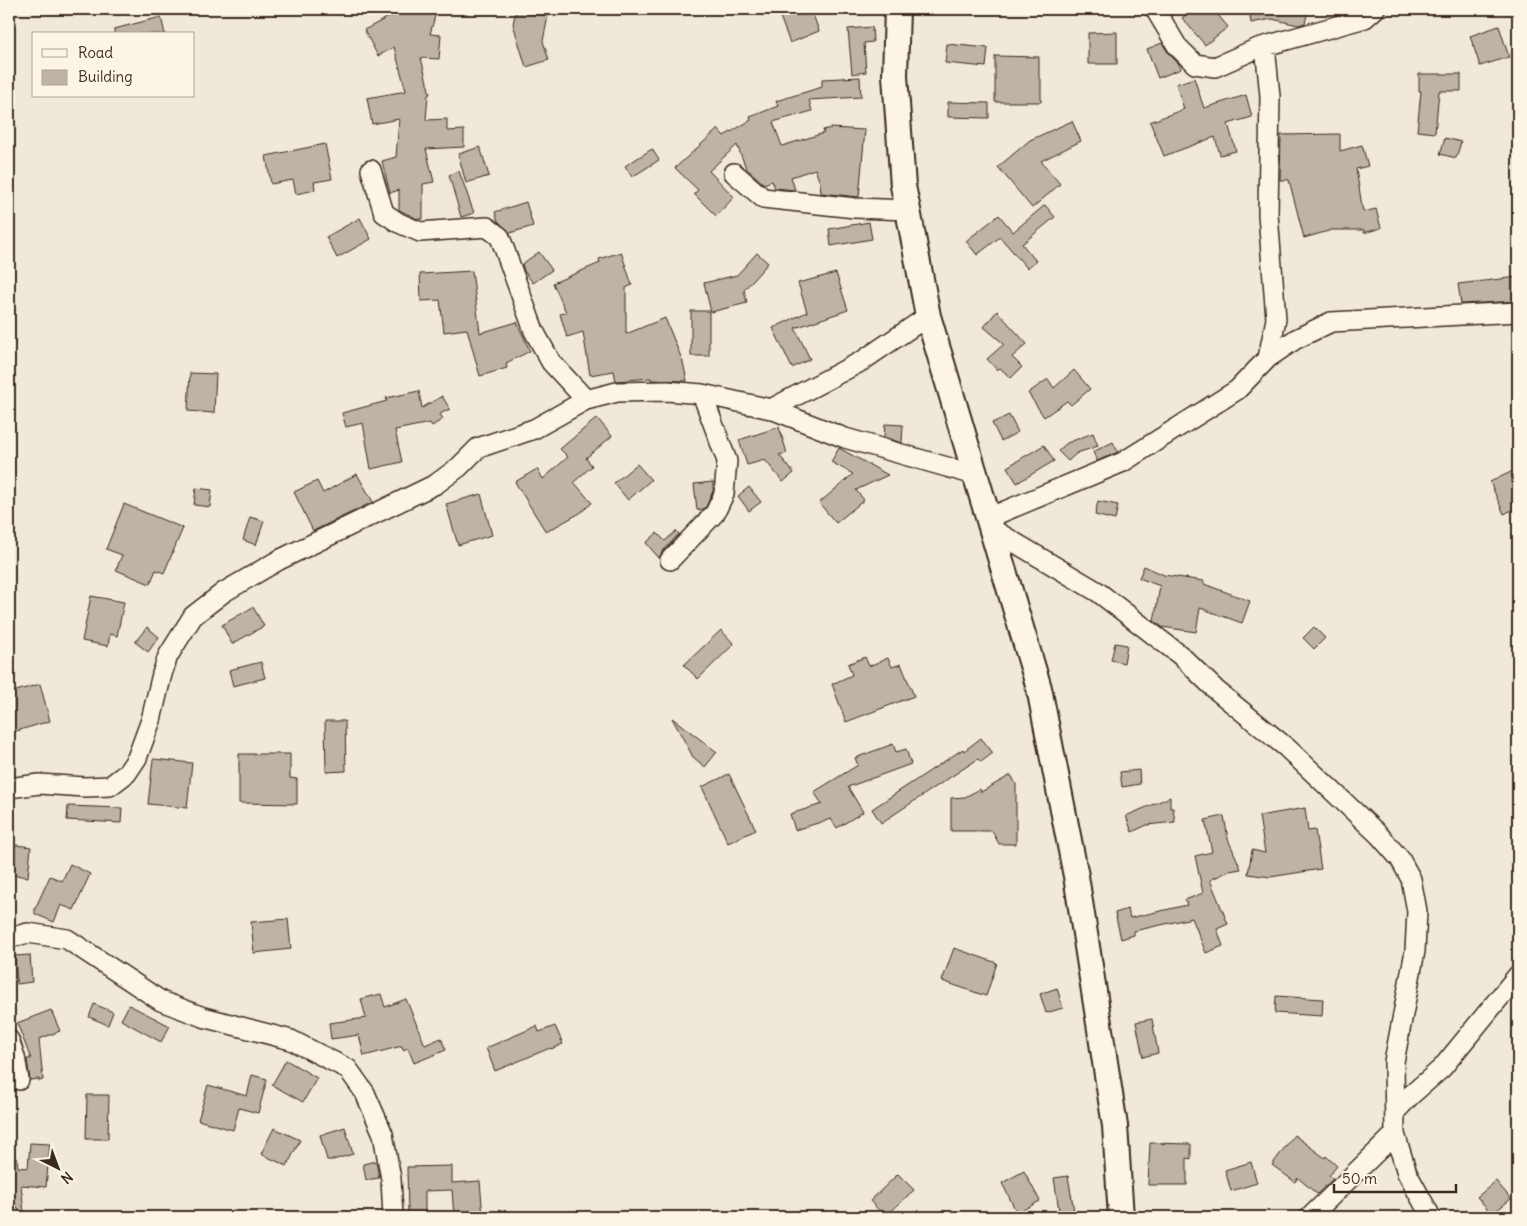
<svg xmlns="http://www.w3.org/2000/svg" width="1527" height="1226" font-family="Delius,sans-serif">
<style>
.building{fill:#beb3a4;stroke:#3b2a1e}
.lines{fill:none;stroke-linecap:round;stroke-linejoin:round}
.minor-casing{stroke:#3b2a1e;stroke-width:22}
.major-casing{stroke:#3b2a1e;stroke-width:28}
.minor{stroke:#fcf5e5;stroke-width:19}
.major{stroke:#fcf5e5;stroke-width:24}
</style>
<rect width="100%" height="100%" fill="#f0e9d9"/>
<filter id="ink" filterUnits="userSpaceOnUse"><feTurbulence type="fractalNoise" baseFrequency=".02" numOctaves="2"/><feDisplacementMap in="SourceGraphic" scale="10" xChannelSelector="R" yChannelSelector="G"/><feConvolveMatrix kernelMatrix="1 2 1 2 8 2 1 2 1" color-interpolation-filters="sRGB"/></filter>
<g filter="url(#ink)">
<path class="building" d="M404,9H437L430,34L441,35L439,59L421,58L430,94L428,95L426,120L447,119V131L464,130V147L426,149L434,182L423,184V219H418L399,210V190L390,193L382,161L396,157L399,119L372,124L367,98L406,91L394,47L378,56L364,30Z
M777,9H811L819,31L790,43Z
M1192,9H1213L1228,27L1205,45L1182,18Z
M1249,9H1298L1308,11L1305,23L1298,25L1272,19L1251,23Z
M516,10L548,16L543,41L549,60L526,67L513,24Z
M161,17L165,34H114V29Z
M1499,26L1509,57L1480,66L1470,36Z
M872,27L873,42L864,43L866,72L852,74L848,29Z
M1117,32V64H1088V33Z
M1162,43L1169,54L1179,64L1181,69L1158,78L1147,49Z
M947,44L988,48L986,67L945,63Z
M995,56L1039,57V79H1041V102H995Z
M1419,74H1461V91H1439L1435,133L1417,131L1421,91H1419Z
M860,77L861,97L809,100L812,111L773,122L782,146L824,133L823,130L831,128L865,130L859,197L821,193L820,183L815,169L791,177L795,190L775,188L772,181L764,184L746,168L737,145L709,171L734,197L716,216L694,194L698,190L675,168L718,129L724,136L751,120L750,117L778,106L776,101L822,87V79Z
M1194,78L1204,108L1246,95L1252,117L1228,124L1236,151L1220,155L1215,137L1164,156L1150,122L1184,109L1176,84Z
M948,102L989,103V118L948,117Z
M1072,121L1081,141L1041,161L1060,184L1032,208L998,167L1030,140Z
M1340,134V151L1362,145L1368,166L1356,169L1363,212L1376,209L1381,228L1364,233V230H1332L1304,238L1289,180H1280L1281,135Z
M1445,138L1461,142L1456,158L1440,154Z
M325,144L332,179L314,182L315,190L296,194L293,180L271,184L266,156Z
M480,147L489,176L466,183L458,154Z
M652,149L659,160L632,177L625,166Z
M459,171L474,213L461,217L449,175Z
M526,202L533,226L510,233L498,221L495,212Z
M1045,205L1055,217L1022,244L1036,261L1027,268L1000,237L977,255L966,241L999,215L1013,232Z
M360,218L371,239L337,258L326,237Z
M869,222L872,239L831,246L829,229Z
M539,252L552,270L533,283L524,271L522,264Z
M621,252L632,285L626,288V334L665,318L683,362L687,381L651,380V378L616,381L614,371L590,375L583,332L567,337L560,314L566,312L553,283L600,263L599,259Z
M757,253L768,263L744,290L747,303L711,312L704,283L737,275Z
M472,271L480,333L517,322L530,351L506,363L507,368L480,376L467,329L444,332L440,300L421,301L420,274Z
M836,273L848,310L795,328L810,359L792,368L773,328L807,312L798,283Z
M1518,277V301L1461,304L1458,284Z
M691,311H709V356H691Z
M997,311L1027,344L1012,357L1022,367L1011,378L1000,368L997,370L987,359L1004,344L984,327Z
M1074,370L1090,389L1071,405L1067,401L1044,417L1028,393L1048,379L1054,388Z
M190,373L216,374L214,413L188,411Z
M419,391L422,408L442,396L450,409L440,414L443,419L432,426L430,423L395,430L402,462L371,469L363,423L346,427L342,413L387,401L386,398Z
M1009,415L1018,432L1001,441L992,423Z
M597,418L612,436L586,458L592,466L574,482L592,503L580,513L546,532L515,482L537,469L543,479L568,457L560,449Z
M885,424L903,425L902,443L884,437Z
M779,427L787,453L779,455L794,473L783,482L765,460L747,465L739,440Z
M1093,433L1098,446L1077,453L1068,461L1058,451L1067,443Z
M1113,442L1118,452L1097,461L1093,452Z
M1044,445L1054,461L1017,483L1007,467Z
M839,448L888,475L856,490L864,500L836,523L819,503L853,474L831,462Z
M637,464L651,480L628,500L614,483Z
M1513,471L1518,484V507L1504,514L1490,482Z
M357,474L373,502L313,531L294,492L317,481L323,493Z
M713,482V491L706,507L703,509L697,510L694,484Z
M749,487L761,502L749,511L738,496Z
M196,488L212,490L210,507L194,505Z
M481,494L492,535L458,545L446,504Z
M1098,501L1118,505L1115,520L1095,515Z
M124,504L183,528L164,573L156,570L150,584L116,570L122,555L106,549Z
M250,517L264,521L256,545L243,540Z
M676,531L679,534L662,552L659,558L646,543L657,533L665,541Z
M1144,566L1164,575L1204,581V584L1250,601L1242,623L1200,608L1196,632L1162,627L1154,621L1160,586L1139,578Z
M91,596L124,602L117,636L110,634L108,646L82,641Z
M253,607L264,626L232,644L222,625Z
M147,627L159,637L148,652L135,642Z
M1314,627L1325,638L1314,649L1303,638Z
M721,630L734,644L698,679L684,665Z
M1115,643L1127,645L1124,663L1111,660Z
M865,657L869,666L888,658L892,667L901,664L914,696L846,722L832,684L852,675L848,664Z
M261,662L265,678L233,686L229,670Z
M40,684L50,721L13,732L9,715V693Z
M672,718L717,752L705,767L693,757Z
M325,721H345L346,771L326,772Z
M981,738L993,753L981,762L978,759L881,823L872,809L963,749L964,751Z
M893,744L896,752L906,749L911,764L848,787L863,812L837,828L831,819L795,830L790,814L822,804L814,792L858,765L855,758Z
M239,754H290V778L297,779V804L239,803Z
M153,759L192,763L187,808L148,804Z
M1139,770L1140,784L1122,787L1120,772Z
M729,774L756,830L728,843L702,787Z
M1011,775L1016,784V844H999L992,831H951V798L965,797L980,789L981,792Z
M1170,797V808H1173L1175,822L1147,825L1132,832L1126,816Z
M68,806L122,808L121,823L67,820Z
M1305,808L1308,831L1315,830L1321,869L1270,877L1248,874L1252,850L1265,853L1259,816Z
M1224,816L1228,839L1241,869L1229,871L1210,880L1228,924L1217,929L1223,946L1206,953L1192,918L1134,931V935L1121,939L1115,913L1128,909L1130,918L1187,905L1185,900L1203,893L1195,856L1212,852L1205,820Z
M9,844L31,847L28,877L9,874Z
M70,864L90,874L74,910L61,905L54,922L35,914V909L50,876L62,881Z
M288,919L291,949L254,953L251,922Z
M954,948L997,963L986,996L942,981Z
M30,955L32,982L17,984L15,956Z
M1057,988L1063,1008L1046,1013L1040,994Z
M381,994L385,1007L406,999L425,1045L441,1038L446,1050L414,1063L408,1048L403,1050L402,1046L364,1056L359,1035L331,1039L329,1023L366,1018L361,999Z
M1276,996L1323,999L1322,1016L1275,1013Z
M94,1004L113,1012L108,1025L89,1017Z
M129,1005L170,1026L161,1042L121,1020Z
M51,1010L60,1031L39,1039L43,1080L39,1081V1079L30,1080L27,1059H31L17,1023Z
M1152,1019L1158,1053L1143,1057L1136,1022Z
M537,1026L539,1032L555,1026L563,1044L551,1049L550,1048L495,1071L486,1048Z
M286,1060L317,1078L303,1102L272,1085Z
M252,1075L267,1079L258,1113L239,1108L233,1130L198,1120L208,1085L247,1096Z
M87,1095H109L108,1139H86Z
M345,1127L353,1154L333,1160H327L320,1135Z
M274,1128L300,1140L287,1166L261,1154Z
M1294,1135L1325,1158L1326,1156L1337,1166L1329,1176L1333,1179L1317,1194L1298,1178L1295,1182L1272,1165Z
M30,1143L50,1144L46,1187L21,1185L24,1212H22L17,1207L9,1206V1158H17L18,1167L28,1168Z
M1150,1143L1191,1144V1159L1187,1158V1185H1148Z
M376,1161L379,1178L366,1180L363,1164Z
M1251,1162L1257,1183L1231,1191L1225,1170Z
M452,1166V1183L480,1181L483,1217H454L452,1190L425,1191V1215H408L407,1167Z
M1024,1171L1040,1201L1017,1213L1002,1183Z
M898,1174L914,1190L885,1217L870,1201Z
M1068,1176L1075,1217H1060L1054,1178Z
M1496,1181L1511,1199L1492,1214L1477,1197Z"/>
<g class="lines">
<g class="minor-casing">
<path id="minor" d="M1155,9L1177,46L1195,64L1215,67L1258,48L1365,18L1375,9
M1265,46L1270,96L1268,214L1276,319L1268,358
M371,170L384,213L399,223L420,232L487,227L500,237L534,331L551,362L586,400
M734,173L763,198L855,208L908,210
M771,409L862,361L928,316
M988,518L1123,462L1237,390L1268,358L1296,339L1331,322L1518,312
M992,529L1098,592L1180,655L1216,690L1287,748L1379,835L1400,859L1411,879L1417,911L1415,951L1394,1062L1395,1134L1407,1173L1431,1217
M670,560L715,513L724,494L727,461L702,394
M9,788L39,784L85,787L110,786L127,773L137,758L151,720L162,674L168,656L193,616L224,592L279,560L436,484L459,467L478,448L534,429L586,400L617,392L667,391L702,394L771,409L845,438L975,475
M9,938L28,933L67,939L161,1001L203,1017L291,1040L348,1069L365,1093L383,1134L391,1179L393,1217
M9,1040L15,1057L19,1080
M1395,1112L1411,1095L1442,1068L1518,975
M9,1217H12
M1310,1217L1395,1134"/>
</g>
<g class="major-casing">
<path id="major" d="M897,9L895,76L903,186L908,210L928,316L1039,688L1076,876L1115,1126L1121,1217"/>
</g>
<use href="#minor" class="minor"/>
<use href="#major" class="major"/>
</g>
</g>
<rect width="1527" height="1226" fill="none" stroke="#fcf5e5" stroke-width="30"/>
<rect x="15" y="15" width="1497" height="1196" fill="none" stroke="#3b2a1e" stroke-width="2" filter="url(#ink)"/>
<rect x="32" y="32" width="162" height="65" fill="#fcf5e5" stroke="#afa495"/>
<rect x="42" y="49" width="25" height="8" fill="#fcf5e5" stroke="#afa495"/>
<text x="78" y="58" font-size="15" fill="#3b2a1e">Road</text>
<rect x="42" y="70" width="25" height="15" fill="#beb3a4" stroke="#afa495"/>
<text x="78" y="82" font-size="15" fill="#3b2a1e">Building</text>
<g transform="translate(58 1168) rotate(138)" stroke="#fcf5e5" stroke-width="4" paint-order="stroke">
<path d="M0-4L9 19L0 12L-9 19Z" fill="#3b2a1e"/>
<text y="-8" font-size="14" font-weight="bold" text-anchor="middle" fill="#3b2a1e">N</text>
</g>
<path d="M1334 1184v8h122v-8" fill="none" stroke="#3b2a1e" stroke-width="2.5"/>
<text x="1342" y="1184" font-size="15" fill="#3b2a1e" stroke="#fcf5e5" stroke-width="4" paint-order="stroke">50 m</text>
</svg>
